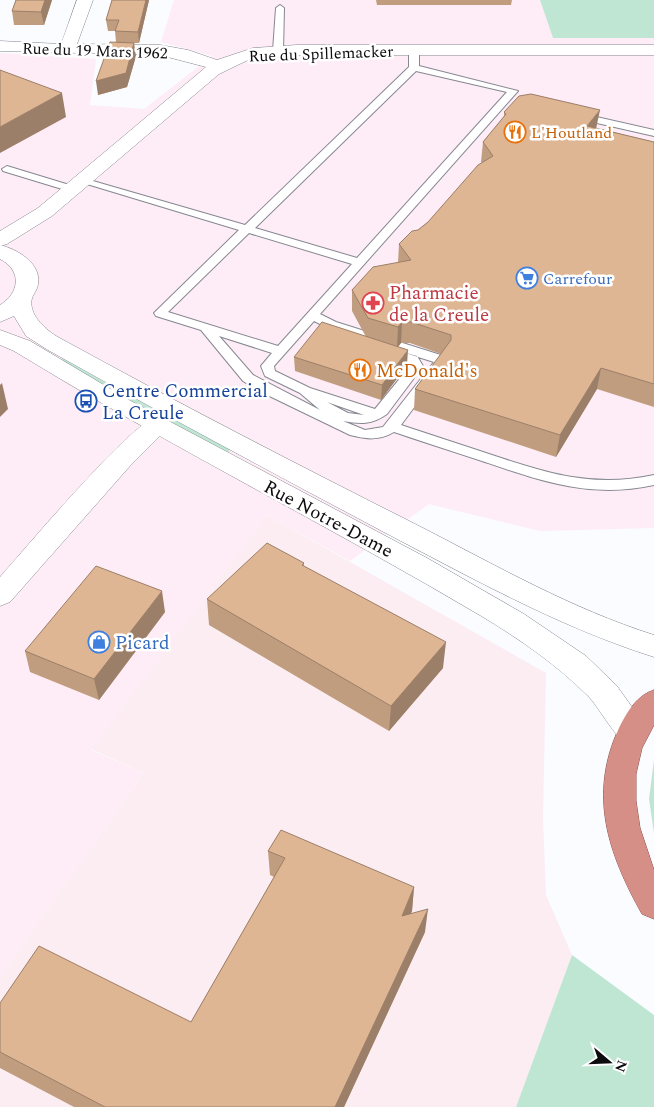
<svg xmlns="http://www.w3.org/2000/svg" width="654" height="1107" font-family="Spectral,serif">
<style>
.commercial{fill:#feecf7}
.industrial{fill:#fcedf3}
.green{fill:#bfe6d3}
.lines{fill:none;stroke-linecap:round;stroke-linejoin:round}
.service-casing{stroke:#858890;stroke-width:2}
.minor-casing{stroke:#858890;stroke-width:1}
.secondary-casing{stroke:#858890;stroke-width:1}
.trunk-casing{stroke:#894f4a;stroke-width:1}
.service{fill:#fff;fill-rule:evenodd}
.minor{fill:#fff;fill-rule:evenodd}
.secondary{fill:#fff;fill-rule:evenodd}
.trunk{fill:#d68f87;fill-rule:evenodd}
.wall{fill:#c09d7f}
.shaded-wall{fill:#9c7f68}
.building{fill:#dfb694;stroke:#9c7f68}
.labels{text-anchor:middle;stroke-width:5;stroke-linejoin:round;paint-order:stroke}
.far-street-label{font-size:16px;fill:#0c0c0f;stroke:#fff}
.far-food-label{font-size:16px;fill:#c56008;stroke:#fff;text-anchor:start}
.far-shop-label{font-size:16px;fill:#366cbe;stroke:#fff;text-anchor:start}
.health-label{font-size:19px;fill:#be3a42;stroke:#fff;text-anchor:start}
.food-label{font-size:19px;fill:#c56008;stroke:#fff;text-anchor:start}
.transit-label{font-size:19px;fill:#164399;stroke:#fff;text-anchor:start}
.street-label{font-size:19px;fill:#0c0c0f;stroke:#fff}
.shop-label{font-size:19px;fill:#366cbe;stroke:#fff;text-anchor:start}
</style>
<rect width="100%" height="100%" fill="#fafcff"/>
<path class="commercial" d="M174,0H540L553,38H654V528L540,531L429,504L350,561L267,515L91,750L144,773L0,976V53L96,59L90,105L144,109L212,56L161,42Z"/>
<path class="industrial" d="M267,515L546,673L543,817L546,895L572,955L516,1107H0V976L144,773L91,749Z"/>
<path class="green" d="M540,0H654V38H553Z
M65,357L233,447L226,454L164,422L58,361Z
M654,760V833L649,799Z
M572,955L654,1015V1107H516Z"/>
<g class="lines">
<g class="service-casing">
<path id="service" d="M280,5L284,8L283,51L278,54L273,51L276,8Z
M414,47L419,50V66L518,91L320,314L336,322L447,357L448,360L447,363L401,425C431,435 462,445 492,455C549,474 594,488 654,475V485C590,499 541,481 482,461C452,451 423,442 394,432C379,441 366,439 350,435L257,390L243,381L201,330L156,316L154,313L239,230L77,181L82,178L86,179L245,225L409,67V50ZM416,71L507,92L357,258L255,228ZM249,233L352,264L278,346L168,312ZM314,321L328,328L391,348H384L382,351L384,354L407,362L410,366L375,409L310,388L275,371L274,366ZM219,336L272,353L261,366L265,376L300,393L320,410L253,375ZM399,351L434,362L383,427L365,430L343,421C360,424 372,425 387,414L423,366L417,356ZM327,402L364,415L348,413Z
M579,113L654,130V136L575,118V114Z
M7,166L76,187L77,189L72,192L3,171L2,169Z"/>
</g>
<g class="minor-casing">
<path id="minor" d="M77,0H93L77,44L160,45L188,50L217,60L253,48L297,45H654V55H297L248,60L219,74L52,216L7,244L0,246V231L38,208L206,67L160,55L0,51V41L61,44Z
M156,417L165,419L168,425L165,431L130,466L10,602L0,606V577C25,549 130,424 156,417Z"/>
</g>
<g class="secondary-casing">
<path id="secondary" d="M0,245C17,249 41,263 38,283C38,289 34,293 32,298C28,314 44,328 56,336C176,402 298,465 421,527C497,566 572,609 654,635V657C563,628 481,583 397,539C280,477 163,414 48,350L26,336L14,316L0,322V305C20,293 22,270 0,259Z
M0,330L30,341L129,400L427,558L524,614L586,656L617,686L649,731L644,740C637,743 630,745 623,740C613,734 598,706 588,696C557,665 521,640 483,617C328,525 167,445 14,351L0,345Z"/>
</g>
<g class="trunk-casing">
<path id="trunk" d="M654,690V725L642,748L636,774V801L640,828L654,870V919L642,914C608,853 588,795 619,728C627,712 637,695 654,690Z"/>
</g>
<use href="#service" class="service"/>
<use href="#minor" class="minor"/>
<use href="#secondary" class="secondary"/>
<use href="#trunk" class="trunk"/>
</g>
<path class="wall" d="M16,0H52L44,25H14L12,11Z
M112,0H149L139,43H126L136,56L127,87L98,95L116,42L115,31H108L106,20Z
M376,0H512L511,5H377Z
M504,112L597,128L654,142V407L597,389L556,457L414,410L415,389L441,354L410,343H401L398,347L407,365L381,400L295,371L294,357L366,337L352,311V290L398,263L399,244L428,222L482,163L481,162L483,142L504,117Z
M304,563V566L443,668L389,731L209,625L207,599Z
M165,612L99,700L30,672L25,651Z
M268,851L414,887L412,911L411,913L425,932L344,1107H74L0,1068V1003L191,1022L274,877L270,875Z"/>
<path class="shaded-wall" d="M45,0H52L44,25L41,12Z
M146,0H149L139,43L138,32Z
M134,43L136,56L127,87L98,95L96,81Z
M62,93L66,117L0,153V127Z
M600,110L596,129L587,126Z
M402,322L401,343L397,348L398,327Z
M408,350L407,365L381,400L382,385Z
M601,368L597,389L556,457L560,435Z
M2,383L8,409L0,417V385Z
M162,591L165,612L99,700L94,679Z
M446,642L443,668L389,731L391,706Z
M414,887L412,911L400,939L402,916Z
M428,909L425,932L344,1107H335Z"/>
<path class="building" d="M16,0H45L41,12L12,11Z
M112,0H146L138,32L115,31L119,20H106Z
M110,42L134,43L126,73L96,81Z
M0,70L62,93L0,127Z
M531,94L600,110L587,126L654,142V384L601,368L560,435L415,389L451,340V335L411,322H402L398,327L368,318L352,290L373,267L411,260L399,244L412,231L418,230L428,222L478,165L493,156L483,142L506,114L504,112L519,96Z
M322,322L408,350L382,385L294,357Z
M267,543L304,563L302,565L446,642L391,706L207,599Z
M96,566L162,591L94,679L25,651Z
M281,830L414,887L402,916L428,909L335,1107H105L0,1052V1003L39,946L191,1022L285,858L268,851Z"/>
<defs>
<g id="restaurant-ring" transform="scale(1.125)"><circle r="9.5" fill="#fff" stroke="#e8710a" stroke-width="1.5"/><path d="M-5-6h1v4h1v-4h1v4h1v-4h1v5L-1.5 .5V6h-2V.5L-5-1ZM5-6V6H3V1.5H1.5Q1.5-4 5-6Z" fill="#e8710a"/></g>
<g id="supermarket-ring" transform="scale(1.125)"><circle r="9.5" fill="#fff" stroke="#3f7fe0" stroke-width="1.5"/><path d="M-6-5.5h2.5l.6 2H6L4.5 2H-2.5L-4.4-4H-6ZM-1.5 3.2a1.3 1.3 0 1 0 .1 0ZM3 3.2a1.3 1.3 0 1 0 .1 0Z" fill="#3f7fe0"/></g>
<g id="pharmacy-ring" transform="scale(1.125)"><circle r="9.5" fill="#fff" stroke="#e0444e" stroke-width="1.5"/><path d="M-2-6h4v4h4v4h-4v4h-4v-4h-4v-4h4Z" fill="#e0444e"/></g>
<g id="bus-ring" transform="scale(1.125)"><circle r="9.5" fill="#fff" stroke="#1a4fb4" stroke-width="1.5"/><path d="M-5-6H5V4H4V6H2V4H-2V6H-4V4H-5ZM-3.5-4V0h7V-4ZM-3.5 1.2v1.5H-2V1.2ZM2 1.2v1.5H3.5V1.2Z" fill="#1a4fb4"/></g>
<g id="shop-ring" transform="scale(1.125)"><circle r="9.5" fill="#fff" stroke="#3f7fe0" stroke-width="1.5"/><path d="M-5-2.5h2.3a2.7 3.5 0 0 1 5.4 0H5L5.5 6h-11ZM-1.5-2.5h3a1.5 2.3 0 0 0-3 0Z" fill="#3f7fe0"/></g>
</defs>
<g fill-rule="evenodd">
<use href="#restaurant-ring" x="515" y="132"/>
<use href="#supermarket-ring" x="527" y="278"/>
<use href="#pharmacy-ring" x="373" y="303"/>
<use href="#restaurant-ring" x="360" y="370"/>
<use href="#bus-ring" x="86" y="401"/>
<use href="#shop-ring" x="99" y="642"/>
</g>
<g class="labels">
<g class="far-street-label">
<text transform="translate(95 50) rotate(2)" y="6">Rue du 19 Mars 1962</text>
<text transform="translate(321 53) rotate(-2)" y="6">Rue du Spillemacker</text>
</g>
<g class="far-food-label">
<text x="531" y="138">L'Houtland</text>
</g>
<g class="far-shop-label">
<text x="543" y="284">Carrefour</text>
</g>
<g class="health-label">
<text x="389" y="299">Pharmacie<tspan x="389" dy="22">de la Creule</tspan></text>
</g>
<g class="food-label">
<text x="376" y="377">McDonald's</text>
</g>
<g class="transit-label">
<text x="102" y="397">Centre Commercial<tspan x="102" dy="22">La Creule</tspan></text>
</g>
<g class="street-label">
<text transform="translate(329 518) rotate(28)" y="7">Rue Notre-Dame</text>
</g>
<g class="shop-label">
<text x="115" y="649">Picard</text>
</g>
</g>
<g transform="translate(609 1062) rotate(109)" stroke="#ffffff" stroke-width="4" paint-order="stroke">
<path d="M0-4L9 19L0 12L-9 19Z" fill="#0c0c0f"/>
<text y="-8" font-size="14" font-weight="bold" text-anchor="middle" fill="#0c0c0f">N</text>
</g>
</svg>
